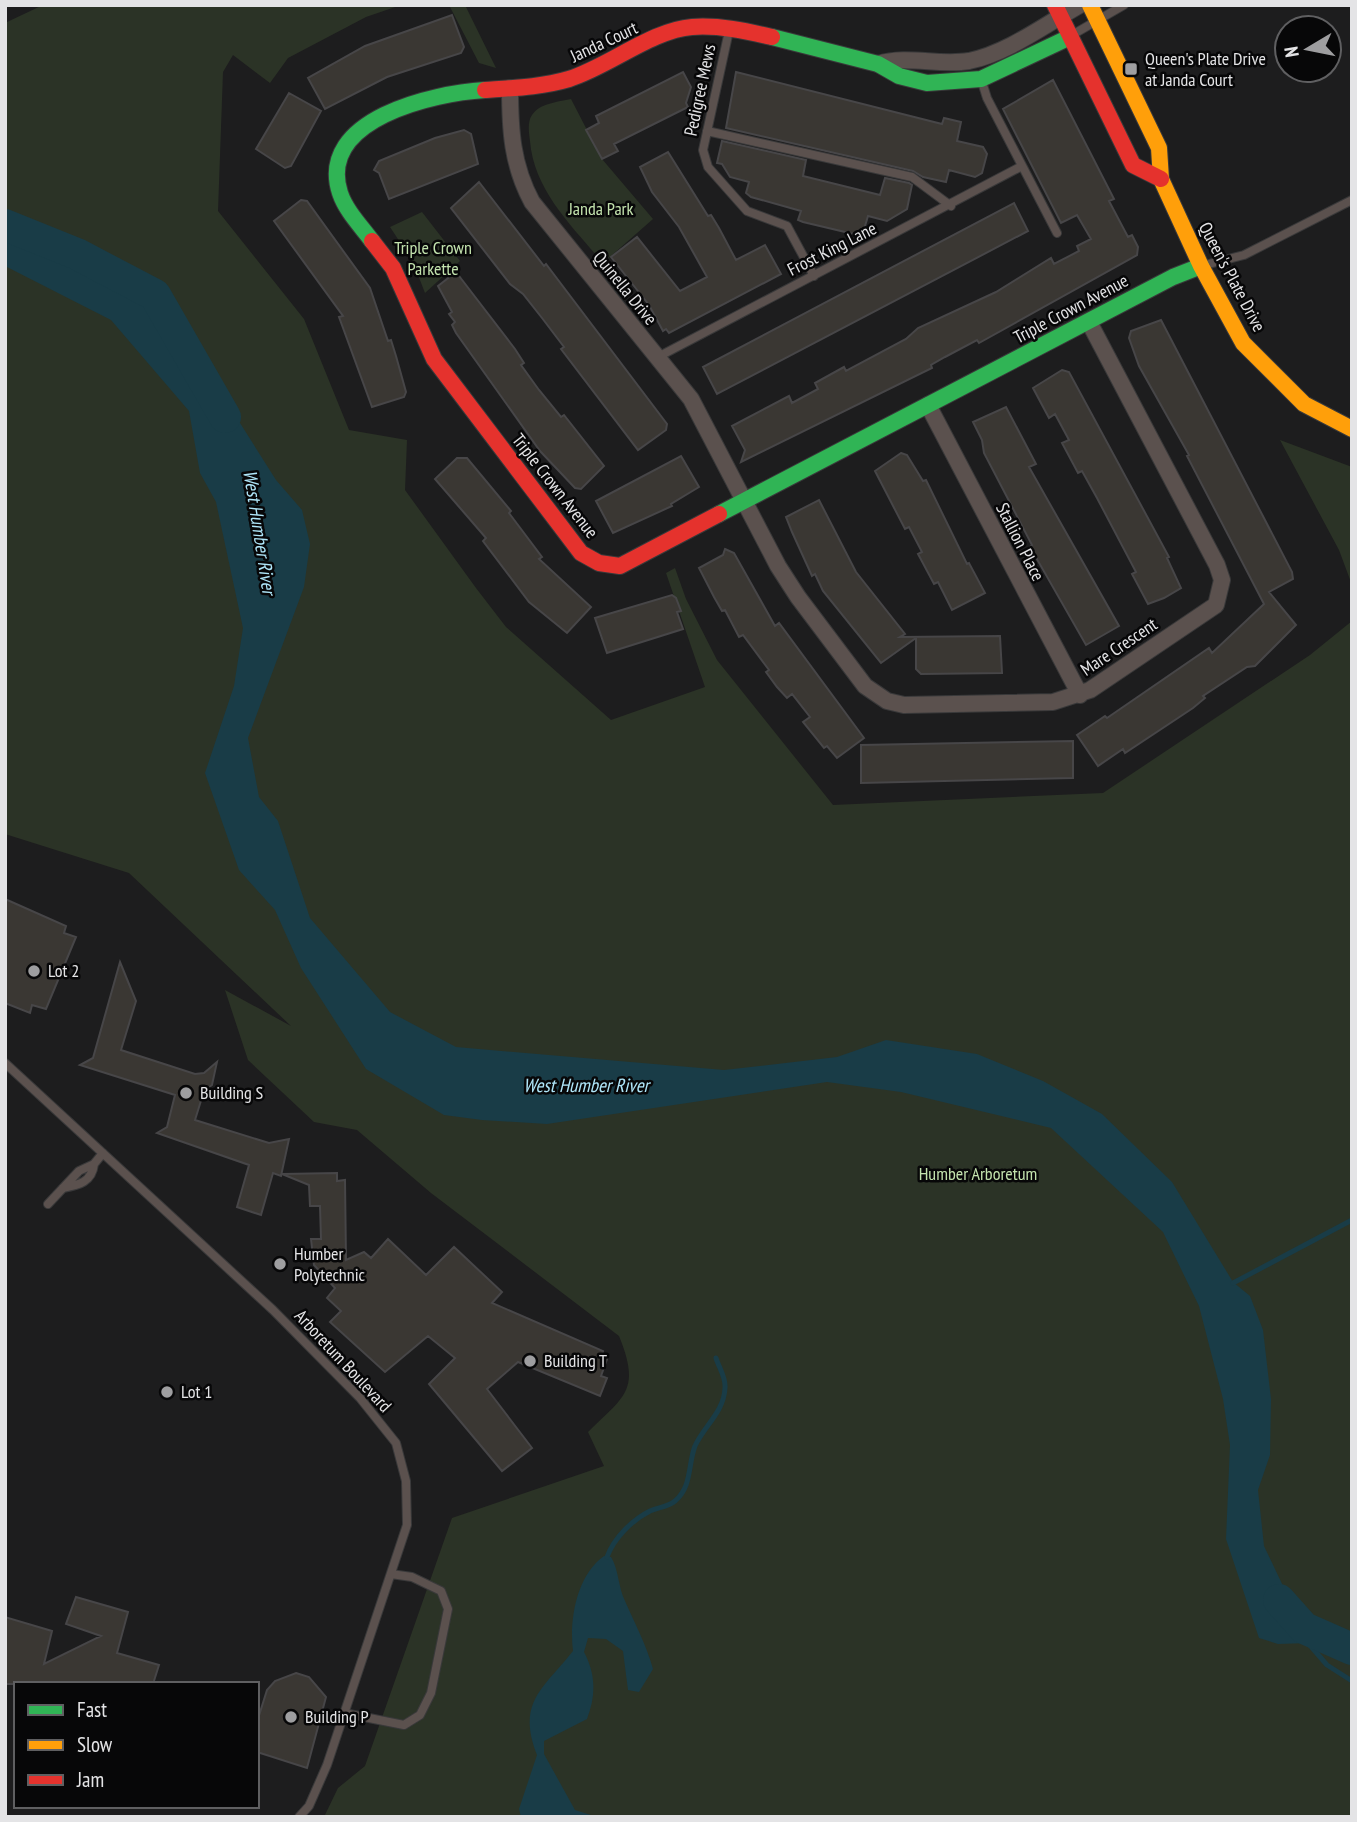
<svg xmlns="http://www.w3.org/2000/svg" width="1357" height="1822" font-family="'PT Sans Narrow',sans-serif">
<style>
.green{fill:#2b3326}
.water{fill:#193c47}
.lines{fill:none;stroke-linecap:round;stroke-linejoin:round}
.stream{stroke:#193c47;stroke-width:5}
.river{stroke:#193c47;stroke-width:32}
.building{fill:#3a3733;stroke:#474648;stroke-width:2}
.lane-casing{stroke:#39393a;stroke-width:10}
.street-casing{stroke:#39393a;stroke-width:18}
.fast-casing{stroke:#39393a;stroke-width:18}
.slow-casing{stroke:#39393a;stroke-width:18}
.jam-casing{stroke:#39393a;stroke-width:18}
.lane{stroke:#5b514e;stroke-width:8}
.street{stroke:#5b514e;stroke-width:16}
.fast{stroke:#30b455;stroke-width:16}
.slow{stroke:#ff9f0a;stroke-width:16}
.jam{stroke:#e5322d;stroke-width:16}
.poi-dot{fill:#9e9ea0;stroke:#070708;stroke-width:2.5}
.labels{text-anchor:middle;stroke-width:5;stroke-linejoin:round;paint-order:stroke}
.street-label{font-size:18px;fill:#e4e4e6;stroke:#070708}
.poi-label{font-size:18px;fill:#e4e4e6;stroke:#070708;text-anchor:start}
.park-label{font-size:18px;fill:#c3e3ae;stroke:#070708}
.water-label{font-size:19px;font-style:italic;fill:#afe6f9;stroke:#070708}
</style>
<rect width="100%" height="100%" fill="#1d1d1e"/>
<path class="green" d="M43,5H401L366,17L288,58L270,83L233,55L223,72L218,211L304,319L349,430L407,440L405,490L476,588L506,627L611,720L705,687L666,573L675,568L686,599L717,660L833,805L1103,793L1310,655L1352,621V1817H324L338,1788L365,1766L452,1518L604,1466L588,1432C625,1396 641,1390 619,1336L431,1193L357,1130L314,1122L248,1060L225,990L291,1026L129,873L5,834V23Z
M449,5H465L496,68L479,63Z
M571,99L602,159L653,219L603,263C573,227 534,191 530,141C529,133 527,122 532,115C540,103 558,102 571,99Z
M422,212L460,261L425,293L413,262L390,227Z
M1280,440L1352,467V585L1339,550Z"/>
<path class="water" d="M5,214L95,257L184,340L204,379L228,404L276,480L302,510L310,544L304,587L248,738L259,797L278,821L310,918L390,1012L456,1047L724,1070L837,1057L886,1040L977,1054L1043,1081L1102,1114L1172,1182L1233,1282L1250,1296L1263,1330L1271,1399L1270,1455L1258,1490L1264,1546L1293,1607L1309,1628L1308,1643L1278,1644L1259,1638L1226,1539L1230,1445L1223,1399L1199,1306L1163,1232L1051,1128L901,1092L827,1082L547,1124L482,1120L444,1115L366,1069L301,968L275,910L239,870L205,773L234,686L243,628L216,502L200,473L189,411L111,320L5,266Z
M604,1556L611,1557C619,1570 618,1587 625,1601C635,1624 646,1644 653,1669L639,1692L628,1690L623,1651L606,1639L588,1638L584,1652C596,1675 596,1695 587,1719L544,1741V1754L575,1810L597,1817H521L519,1809L537,1755C516,1702 544,1688 573,1651C569,1619 577,1575 604,1556Z"/>
<g class="lines">
<path class="stream" d="M1233,1283L1352,1220
M607,1557C614,1538 632,1520 650,1511C659,1507 668,1507 675,1501C692,1487 688,1464 695,1446C704,1426 724,1412 725,1388C726,1377 719,1368 716,1358
M1308,1643L1327,1665L1352,1681"/>
<path class="river" d="M5,225L77,254L155,295L225,417
M1279,1600L1304,1628L1352,1649"/>
</g>
<path class="building" d="M452,15L464,47L461,53L387,77L325,109L308,78L365,46Z
M683,72L691,87L686,103L688,107L614,144L618,151L602,159L586,130L599,123L596,116Z
M736,72L942,124L944,118L961,122L957,141L983,147L987,154L982,173L975,177L949,170L946,182L923,177L913,171L726,128Z
M1053,80L1114,199L1109,201L1128,237L1132,235L1138,247L1137,255L979,343L977,340L945,357L931,365L932,368L741,462L745,450L732,426L789,396L792,403L818,389L815,383L844,367L846,371L906,339L918,328L996,292L1051,258L1054,264L1079,251L1077,246L1091,239L1077,215L1061,223L1003,109Z
M289,93L321,111L291,166L285,168L256,149Z
M464,130L471,134L478,164L389,199L379,173L374,170L379,161L435,138Z
M722,141L806,160L803,176L880,195L885,178L909,183L912,185L907,209L887,221L868,216L862,236L803,222L798,220L801,211L751,197L746,193L749,182L730,177L722,164L717,163Z
M668,152L708,216L711,215L719,228L736,260L765,245L781,274L669,333L666,329L663,331L649,305L611,257L637,237L680,291L707,277L679,227L652,192L640,167Z
M479,182L544,266L546,264L667,424L666,430L638,450L561,349L564,347L542,318L523,294L510,284L451,208Z
M301,200L307,201L370,288L388,341L391,340L396,356L406,392L404,397L372,407L339,317L343,316L274,221Z
M1014,203L1028,231L717,394L703,367Z
M456,272L515,349L524,363L521,365L539,390L561,417L564,415L604,466L581,489L575,488L540,451L456,333L452,325L455,322L449,314L452,312L438,286Z
M1161,320L1292,572L1293,579L1269,592L1296,625L1255,666L1247,667L1203,696L1205,698L1193,708L1125,753L1123,749L1098,766L1077,735L1105,716L1107,718L1209,648L1212,653L1264,604L1187,456L1189,455L1139,366L1129,338L1131,331Z
M1062,370L1069,372L1169,557L1167,558L1181,588L1164,598L1148,604L1132,574L1136,572L1097,498L1082,471L1078,473L1062,443L1069,440L1055,414L1049,418L1033,388Z
M1006,407L1036,464L1029,467L1119,626L1086,645L1030,547L1032,545L984,453L982,440L973,422Z
M901,453L907,455L923,481L926,480L967,564L969,563L985,593L952,610L938,582L934,584L918,554L922,552L909,527L905,529L875,471Z
M681,456L699,487L671,504L672,506L613,533L596,501Z
M457,458H467L511,511L509,513L542,557L539,559L591,607L567,633L529,602L483,541L486,538L435,479Z
M819,500L856,572L905,634L900,637L1000,636L1002,673L921,674L916,669V638L881,663L823,591L815,574L812,576L792,532L786,517Z
M725,549L734,553L775,626L779,623L864,738L837,758L827,746L824,748L803,722L810,717L792,694L787,698L777,687L766,672L769,670L743,635L739,637L725,610L722,611L714,597L699,568L723,555Z
M672,595L676,598L681,611L677,612L683,629L607,653L595,618Z
M1073,741V778L861,783V745Z
M5,899L66,926L64,933L76,937L46,1009L32,1005L30,1013L5,1003Z
M120,962L136,1001L121,1050L195,1074L204,1073L217,1062L212,1085L204,1091L195,1120L269,1143L289,1139L281,1176L273,1173L261,1215L237,1207L249,1165L157,1133L167,1127L175,1095L80,1065L93,1058Z
M337,1173V1181L345,1180L346,1260L364,1252L371,1258L388,1239L426,1275L454,1247L502,1292L492,1303L603,1351L602,1357L607,1359L601,1376L607,1378L600,1396L518,1362L487,1389L532,1448L502,1471L429,1384L455,1358L428,1336L385,1372L330,1322L341,1311L327,1298L335,1288L314,1265L311,1239H321L320,1206H310L309,1185L282,1174Z
M76,1597L128,1612L117,1653L159,1665L153,1684H5V1617L52,1631L44,1664L101,1636L66,1624Z
M296,1673L309,1677L326,1697L307,1768L257,1752V1722L267,1690L275,1681Z"/>
<g class="lines">
<g class="lane-casing">
<path id="lane" d="M729,31L703,150L708,167L747,211L787,226L814,276
M1072,35L1124,5
M982,82L987,98L1057,233
M707,131L912,177L951,206
M1205,265L1244,255L1352,200
M656,358L1022,166
M5,1063L273,1310L360,1398L396,1443L406,1481L407,1525L327,1765L309,1806L299,1817
M63,1188C79,1185 92,1182 94,1164
M48,1204L79,1171L94,1164L103,1153
M344,1713L404,1725L420,1715L431,1693L448,1609L441,1591L412,1577L391,1574"/>
</g>
<g class="street-casing">
<path id="street" d="M878,64C908,55 938,66 969,61C1008,53 1046,24 1080,5
M510,88C510,130 512,165 532,202L691,399L778,566L798,597L865,686L887,701L904,705L1053,702L1090,690L1216,605L1222,580L1217,565L1089,322
M928,405L1080,695"/>
</g>
<g class="fast-casing">
<path id="fast" d="M772,37L878,64L899,76L927,83L981,79L1070,37
M372,241C361,226 346,211 340,193C316,119 434,93 485,90
M719,514L1173,277L1201,266"/>
</g>
<g class="slow-casing">
<path id="slow" d="M1090,5L1159,148L1161,179L1201,266L1243,343L1304,404L1352,429"/>
</g>
<g class="jam-casing">
<path id="jam" d="M1055,5L1133,165L1161,179
M485,90C514,88 542,87 569,79C608,67 652,30 692,27C719,25 746,31 772,37
M372,241L393,268L434,359L581,553L599,563L620,566L719,514"/>
</g>
<use href="#lane" class="lane"/>
<use href="#street" class="street"/>
<use href="#fast" class="fast"/>
<use href="#slow" class="slow"/>
<use href="#jam" class="jam"/>
</g>
<g class="poi-dot">
<rect x="1124" y="62" width="14" height="14" rx="3.5"/>
<circle cx="34" cy="971" r="7"/>
<circle cx="186" cy="1093" r="7"/>
<circle cx="280" cy="1264" r="7"/>
<circle cx="530" cy="1361" r="7"/>
<circle cx="167" cy="1392" r="7"/>
<circle cx="291" cy="1717" r="7"/>
</g>
<g class="labels">
<g class="street-label">
<text transform="translate(604 42) rotate(-25)" y="6">Janda Court</text>
<text transform="translate(700 90) rotate(-78)" y="6">Pedigree Mews</text>
<text transform="translate(832 249) rotate(-27)" y="6">Frost King Lane</text>
<text transform="translate(1232 277) rotate(62)" y="6">Queen's Plate Drive</text>
<text transform="translate(625 288) rotate(51)" y="6">Quinella Drive</text>
<text transform="translate(1071 309) rotate(-28)" y="6">Triple Crown Avenue</text>
<text transform="translate(555 486) rotate(52)" y="6">Triple Crown Avenue</text>
<text transform="translate(1020 542) rotate(63)" y="6">Stallion Place</text>
<text transform="translate(1119 647) rotate(-34)" y="6">Mare Crescent</text>
<text transform="translate(343 1361) rotate(47)" y="6">Arboretum Boulevard</text>
</g>
<g class="poi-label">
<text x="1145" y="65">Queen's Plate Drive<tspan x="1145" dy="21">at Janda Court</tspan></text>
<text x="48" y="977">Lot 2</text>
<text x="200" y="1099">Building S</text>
<text x="294" y="1260">Humber<tspan x="294" dy="21">Polytechnic</tspan></text>
<text x="544" y="1367">Building T</text>
<text x="181" y="1398">Lot 1</text>
<text x="305" y="1723">Building P</text>
</g>
<g class="park-label">
<text x="601" y="215">Janda Park</text>
<text x="433" y="254">Triple Crown<tspan x="433" dy="21">Parkette</tspan></text>
<text x="978" y="1180">Humber Arboretum</text>
</g>
<g class="water-label">
<text transform="translate(260 532) rotate(81)" y="7">West Humber River</text>
<text x="586" y="1092">West Humber River</text>
</g>
</g>
<rect width="1357" height="1822" fill="none" stroke="#e4e4e6" stroke-width="14"/>
<rect x="14" y="1682" width="245" height="126" fill="#070708" stroke="#5f5f61" stroke-width="2"/>
<rect x="28" y="1705" width="35" height="10" fill="#30b455" stroke="#5f5f61" stroke-width="2"/>
<text x="77" y="1717" font-size="21" fill="#e4e4e6">Fast</text>
<rect x="28" y="1740" width="35" height="10" fill="#ff9f0a" stroke="#5f5f61" stroke-width="2"/>
<text x="77" y="1752" font-size="21" fill="#e4e4e6">Slow</text>
<rect x="28" y="1775" width="35" height="10" fill="#e5322d" stroke="#5f5f61" stroke-width="2"/>
<text x="77" y="1787" font-size="21" fill="#e4e4e6">Jam</text>
<g transform="translate(1308 49) rotate(260)"><circle r="33" fill="#070708" stroke="#5f5f61" stroke-width="2"/>
<path d="M0-5L12 26L0 18L-12 26Z" fill="#9e9ea0"/>
<text y="-10" font-size="19" font-weight="bold" text-anchor="middle" fill="#e4e4e6">N</text>
</g>
</svg>
